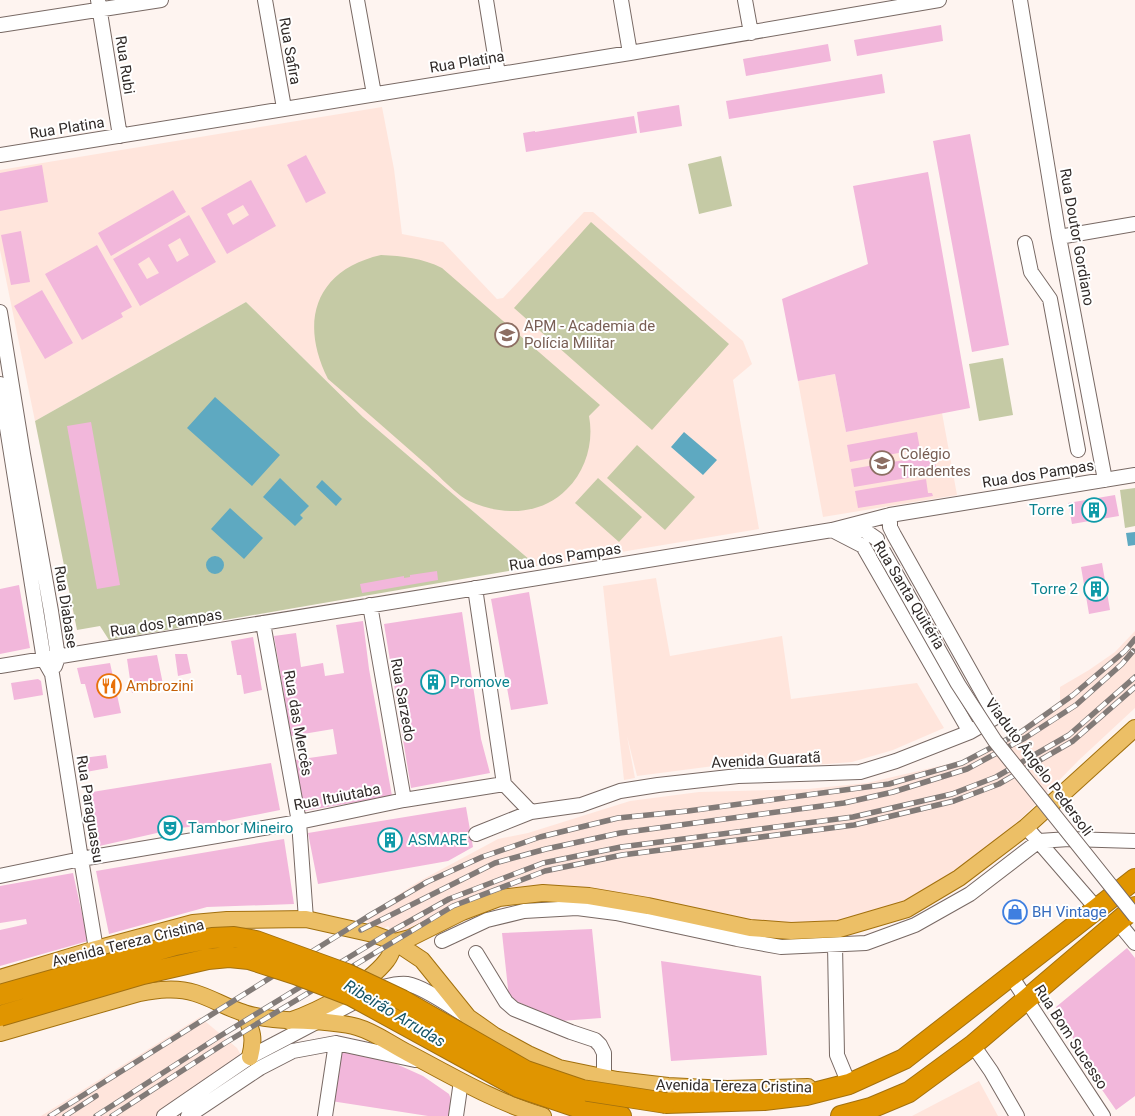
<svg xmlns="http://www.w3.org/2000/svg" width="1135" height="1116" font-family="Roboto,sans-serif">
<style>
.built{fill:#ffe5dc}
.green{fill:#c5caa5}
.water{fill:#5ea9c1}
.building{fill:#f2b7db;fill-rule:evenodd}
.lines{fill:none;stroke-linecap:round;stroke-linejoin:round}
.minor-casing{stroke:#786964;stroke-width:16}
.major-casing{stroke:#a2700e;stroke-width:18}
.highway-casing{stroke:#a2700e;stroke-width:22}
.minor{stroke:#fff;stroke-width:14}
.major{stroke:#ecbf66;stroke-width:16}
.highway{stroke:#e09500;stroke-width:20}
.rail-casing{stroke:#827b78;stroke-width:5.5}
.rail{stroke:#fff;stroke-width:4;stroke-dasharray:11;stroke-linecap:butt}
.minor-bridge-casing{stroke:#786964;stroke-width:16;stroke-linecap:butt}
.highway-bridge-casing{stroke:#a2700e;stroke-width:22;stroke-linecap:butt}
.minor-bridge{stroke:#fff;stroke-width:14}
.highway-bridge{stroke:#e09500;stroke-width:20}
.labels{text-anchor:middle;stroke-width:4;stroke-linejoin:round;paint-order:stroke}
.street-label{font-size:15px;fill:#302a28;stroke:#fff}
.education-label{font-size:15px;fill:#785e54;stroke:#fff;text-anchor:start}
.culture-label{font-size:15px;fill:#0d838f;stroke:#fff;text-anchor:start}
.food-label{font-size:15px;fill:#c56008;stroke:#fff;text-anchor:start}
.shop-label{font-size:15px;fill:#366cbe;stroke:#fff;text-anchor:start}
.water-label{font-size:16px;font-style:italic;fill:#155466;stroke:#fff}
</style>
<rect width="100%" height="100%" fill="#fef4f0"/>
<path class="built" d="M382,107L394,169L402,234L443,242L497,299L503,298L584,212H593L743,341L752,364L733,380L759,529L537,566L363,417L246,302L35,421L0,250V170Z
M835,374L846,432L942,413L957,495L823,517L798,381Z
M656,578L670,656L782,636L791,699L917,683L944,728L893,750L852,762L790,767L783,757L637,776L627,736L635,778L624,780L603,586Z
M1135,631V708L1079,760L1026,814L973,862L884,913L800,928L533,889L399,943L388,926L376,933L364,917L418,882L498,839L528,833L630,801L699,792L808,789L867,783L961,761L979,753L1013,734L1060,701V687L1089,670L1115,652Z
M200,1017L237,1048L241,1055L234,1065L162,1116H41Z
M979,1081L998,1116H912Z"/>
<path class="green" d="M721,156L732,206L699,214L688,164Z
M591,222L729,344L652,430L514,308Z
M381,255C403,256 422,258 442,268L600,405L589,416C594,442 586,470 567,489C541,516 501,516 469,501C457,495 439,476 428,466C395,437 362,408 328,379C299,322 315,270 381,255Z
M246,302L363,417L537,566L109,640L100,626L77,630L35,421Z
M1003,358L1013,415L979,421L969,364Z
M637,445L695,497L665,530L607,478Z
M598,478L642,517L619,542L575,503Z
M1135,488V526L1125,528L1120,490Z"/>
<path class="water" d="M215,397L280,455L252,486L187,428Z
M684,432L717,460L703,475L671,447Z
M280,478L309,506L300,515L303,518L295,526L263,497Z
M322,480L342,499L336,506L316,487Z
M230,508L263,538L244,559L211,529Z
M1135,532V545L1128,546L1126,533Z
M206 565a9 9 0 1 1 18 0a9 9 0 1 1-18 0Z"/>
<path class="building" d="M941,25L943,41L857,56L854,40Z
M828,44L831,61L746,76L743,59Z
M882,74L885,93L729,119L726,101Z
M679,105L682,126L640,133L637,112Z
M634,116L637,133L526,152L523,133L535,131V132Z
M970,134L1009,345L972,352L933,141Z
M306,155L326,193L306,203L287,165Z
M42,165L48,202L0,211V173Z
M928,172L970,408L846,432L835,374L798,381L782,299L868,264L853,186Z
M251,180L276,226L227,254L201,208ZM243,205L249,215L233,225L227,214Z
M173,190L186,212L111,256L98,233Z
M189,215L216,262L140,306L113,259ZM180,238L189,255L177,262L168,245ZM149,257L159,273L147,279L138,264Z
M21,231L30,282L11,285L1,235Z
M97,245L132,307L121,313L123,317L82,340L45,274Z
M42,290L73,343L45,359L14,306Z
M91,422L120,585L97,589L67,426Z
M917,432L920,449L850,462L847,445Z
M934,455L937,473L854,487L851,469Z
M926,479L928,493H932L933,496L858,508L855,491Z
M1115,495L1119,516L1072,524L1068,503Z
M1102,563L1110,610L1089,614L1081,567Z
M437,571L438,580L362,593L360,584L404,576V578L410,577V575Z
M19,585L30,648L0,654V589Z
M529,592L548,704L511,710L491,599Z
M462,612L481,739L490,773L411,788L384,624Z
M363,621L369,669L392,796L304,811L295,760L337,754L333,729L291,736L274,636L296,633L301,667L323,663L325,676L344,673L336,625Z
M253,637L262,690L244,694L241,675H237L231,641Z
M175,654H187L191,673L178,676Z
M157,655L164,689L132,693L127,659Z
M110,663L121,713L94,718L85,684H81L77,668Z
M38,679L41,681L43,695L14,700L11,683Z
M106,755L108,768L86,772L83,758Z
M271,763L280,810L199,826L179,828L95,847L86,810V793Z
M466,807L473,847L448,861L318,884L308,833Z
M284,839L294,904L207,907L109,934L96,871Z
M73,873L88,941L0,966V930L27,924L26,919L0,923V886Z
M592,929L601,1018L561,1021L509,998L502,933Z
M1127,948L1135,958V1096L1116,1110L1098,1084L1056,1007Z
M661,961L761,976L767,1055L671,1061Z
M341,1051L383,1058L423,1076L449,1094L453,1105L452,1116H428L331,1101Z"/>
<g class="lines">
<g class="minor-casing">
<path id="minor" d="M98,0L120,136
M265,0L284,108
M357,0L374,94
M486,0L498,74
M621,0L630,53
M745,0L751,33
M1020,0L1059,237L1105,480
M0,25L161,0
M0,155L630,53L939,0
M1059,237L1135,224
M1025,243L1031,272L1050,299L1078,450
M0,312L23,454L51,611L58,657L55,666
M0,384L44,660L52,674L81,859L96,949
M832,530L863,546L970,732
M848,530H864L877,539
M475,588L504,784
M370,605L404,800
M263,623L299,822L306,919
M0,666L832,530L890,515L1135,475
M504,784L531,812
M1026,827L1097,909
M476,834L531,812L581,805L620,791L658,785L738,776L860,772L896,761L970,732L996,717L894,535L890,527V515
M1039,841L1069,839L1135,841
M0,876L81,859L299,822L404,800L504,784
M1117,921L1135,943
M442,941L487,920L524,911L577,908L616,913L737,939L781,947L866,943L915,925L970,894L1039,841
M835,945L837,1055L849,1084
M476,953L506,1002L514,1009L571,1032L595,1040L600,1045L604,1053V1078
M1011,976L1103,1116
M973,1045L991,1071L1017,1116
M164,1116L250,1057L383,987C391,985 399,983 407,984C424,987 448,1005 463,1014
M188,1116L260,1068L293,1051L336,1043L415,1060
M325,1116L336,1043
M456,1116L461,1081"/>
</g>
<g class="major-casing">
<path id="major" d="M0,978L96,949L193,923L227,920L306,919L373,934L395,942L422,960L468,1017L495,1036L528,1054L559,1068L617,1080L668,1086L727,1089L808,1087
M245,1014C252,1031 255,1038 250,1057
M289,1021C319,1011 368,985 387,960C391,955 393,948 395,942L410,938L462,912L499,898L543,893L589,896L648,906L750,928L791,931L839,929L907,909L959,878L1026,827L1135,728
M0,1033L139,993C157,990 176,987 195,993C212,998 227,1008 244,1013C281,1025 321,1017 357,1027C375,1032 392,1045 408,1053C452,1076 495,1102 543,1116"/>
</g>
<g class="highway-casing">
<path id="highway" d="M666,1103L764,1100L806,1095L849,1084L904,1059L1135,879
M577,1107L621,1116
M841,1116L871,1108L909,1092L973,1045L1135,907"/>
</g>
<use href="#minor" class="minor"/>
<use href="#major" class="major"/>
<use href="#highway" class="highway"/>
<g class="rail-casing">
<path id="rail" d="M361,930L495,863L546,849L620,833L844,803L893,792L967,769L1025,738L1076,705L1122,664L1133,651
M50,1116L367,917L427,882L482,857L540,837L618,818L688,811L889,784L962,763L1021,732L1073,695L1125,651L1135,639
M65,1116L96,1096
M96,1116L220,1036L392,931L449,899L543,863L621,847L853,817L952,794L996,777L1069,735L1135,677
M112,1116L225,1043L453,906L545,871L622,855L854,825L954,801L999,784L1073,741L1135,687"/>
</g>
<use href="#rail" class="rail"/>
<g class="minor-bridge-casing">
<path id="minor-bridge" d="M883,551L958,684L995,741L1135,916"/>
</g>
<g class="highway-bridge-casing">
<path id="highway-bridge" d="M0,995L176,945L212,938L234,937L256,941L347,974L402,1000L526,1071L582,1090L666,1103
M0,1016L143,974L208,959L229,957L249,959L295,974L352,996L518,1087L577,1107"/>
</g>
<use href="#minor-bridge" class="minor-bridge"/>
<use href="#highway-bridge" class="highway-bridge"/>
</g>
<defs>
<g id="school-ring" transform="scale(1.25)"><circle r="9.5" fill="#fff" stroke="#8d6e63" stroke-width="1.5"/><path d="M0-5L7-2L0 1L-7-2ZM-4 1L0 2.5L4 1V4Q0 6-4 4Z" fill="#8d6e63"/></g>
<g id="building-ring" transform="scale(1.25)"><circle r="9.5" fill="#fff" stroke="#0f9aa8" stroke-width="1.5"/><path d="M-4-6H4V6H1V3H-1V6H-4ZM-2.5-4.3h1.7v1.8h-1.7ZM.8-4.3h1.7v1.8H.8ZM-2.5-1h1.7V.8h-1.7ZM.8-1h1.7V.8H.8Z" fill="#0f9aa8"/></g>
<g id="restaurant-ring" transform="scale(1.25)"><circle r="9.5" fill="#fff" stroke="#e8710a" stroke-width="1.5"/><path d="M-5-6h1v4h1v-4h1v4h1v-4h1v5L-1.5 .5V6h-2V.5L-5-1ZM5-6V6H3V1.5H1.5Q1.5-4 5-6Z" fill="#e8710a"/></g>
<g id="theatre-ring" transform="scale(1.25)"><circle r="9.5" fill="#fff" stroke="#0f9aa8" stroke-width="1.5"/><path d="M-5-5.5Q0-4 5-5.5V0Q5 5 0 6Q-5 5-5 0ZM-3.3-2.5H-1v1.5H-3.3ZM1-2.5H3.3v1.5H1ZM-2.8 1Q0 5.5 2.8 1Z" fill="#0f9aa8"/></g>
<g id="shop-ring" transform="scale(1.25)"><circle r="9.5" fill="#fff" stroke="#3f7fe0" stroke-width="1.5"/><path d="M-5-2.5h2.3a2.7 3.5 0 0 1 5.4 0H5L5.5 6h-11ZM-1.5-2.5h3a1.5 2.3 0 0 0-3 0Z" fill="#3f7fe0"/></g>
</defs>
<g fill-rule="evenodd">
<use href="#school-ring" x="507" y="335"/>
<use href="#school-ring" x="882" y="463"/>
<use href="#building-ring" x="1094" y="510"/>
<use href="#building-ring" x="1096" y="589"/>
<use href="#building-ring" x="433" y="682"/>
<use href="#restaurant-ring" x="109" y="686"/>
<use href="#theatre-ring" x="170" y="828"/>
<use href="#building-ring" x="390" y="840"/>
<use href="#shop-ring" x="1015" y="912"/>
</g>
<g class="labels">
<g class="street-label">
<text transform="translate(290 51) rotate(80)" y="5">Rua Safira</text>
<text transform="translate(467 62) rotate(-9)" y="5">Rua Platina</text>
<text transform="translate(125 65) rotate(81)" y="5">Rua Rubi</text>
<text transform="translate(67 128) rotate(-9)" y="5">Rua Platina</text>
<text transform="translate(1077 237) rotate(80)" y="5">Rua Doutor Gordiano</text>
<text transform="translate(1038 474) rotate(-9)" y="5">Rua dos Pampas</text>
<text transform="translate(565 557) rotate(-9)" y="5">Rua dos Pampas</text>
<text transform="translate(909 595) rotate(59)" y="5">Rua Santa Quitéria</text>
<text transform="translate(66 607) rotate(81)" y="5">Rua Diabase</text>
<text transform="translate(166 623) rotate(-9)" y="5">Rua dos Pampas</text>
<text transform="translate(403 700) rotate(80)" y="5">Rua Sarzedo</text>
<text transform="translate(298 723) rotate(80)" y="5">Rua das Mercês</text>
<text transform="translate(766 760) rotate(-3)" y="5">Avenida Guaratã</text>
<text transform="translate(1039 767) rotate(53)" y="5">Viaduto Ângelo Pedersoli</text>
<text transform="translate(337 797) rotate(-11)" y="5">Rua Ituiutaba</text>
<text transform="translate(90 809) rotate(81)" y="5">Rua Paraguassu</text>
<text transform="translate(128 943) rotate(-14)" y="5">Avenida Tereza Cristina</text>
<text transform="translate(1071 1037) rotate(57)" y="5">Rua Bom Sucesso</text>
<text transform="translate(734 1086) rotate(1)" y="5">Avenida Tereza Cristina</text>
</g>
<g class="education-label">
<text x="524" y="331">APM - Academia de<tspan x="524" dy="17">Polícia Militar</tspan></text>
<text x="900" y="459">Colégio<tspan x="900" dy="17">Tiradentes</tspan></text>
</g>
<g class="culture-label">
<text x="1076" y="515" text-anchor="end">Torre 1</text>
<text x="1078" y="594" text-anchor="end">Torre 2</text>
<text x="450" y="687">Promove</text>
<text x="188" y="833">Tambor Mineiro</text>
<text x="408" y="845">ASMARE</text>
</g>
<g class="food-label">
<text x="126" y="691">Ambrozini</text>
</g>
<g class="shop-label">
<text x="1032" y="917">BH Vintage</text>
</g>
<g class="water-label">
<text transform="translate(395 1013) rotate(31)" y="6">Ribeirão Arrudas</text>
</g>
</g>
</svg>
